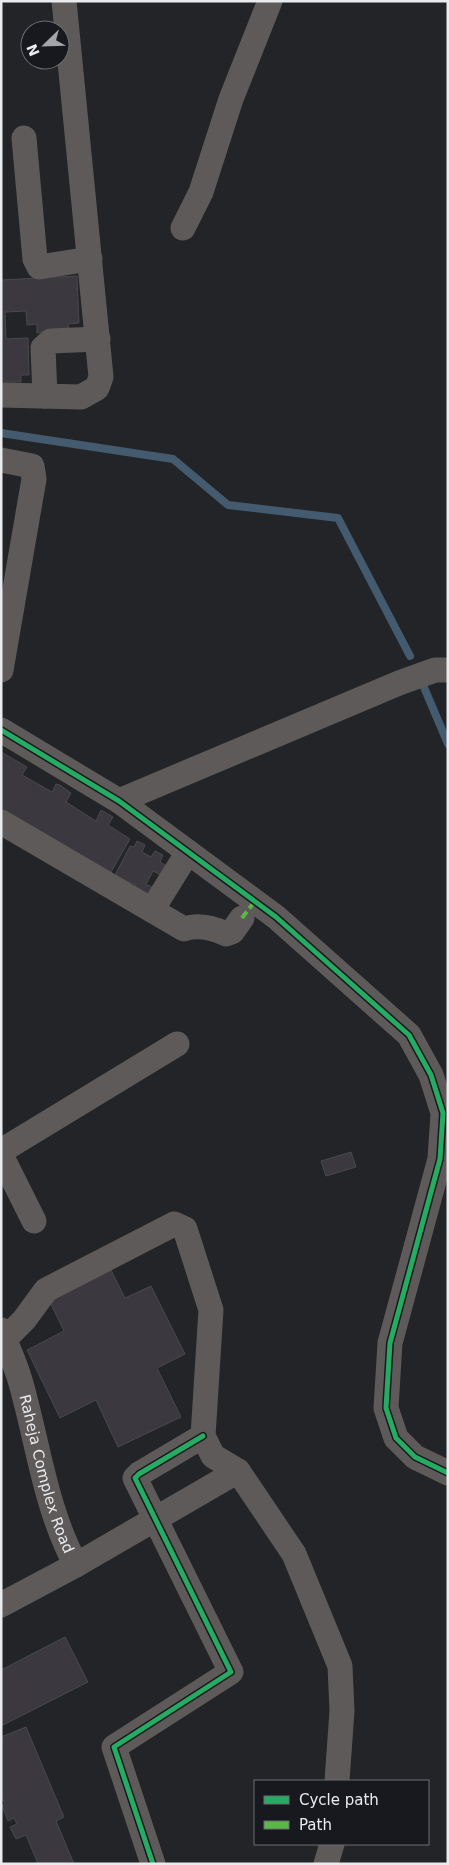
<svg xmlns="http://www.w3.org/2000/svg" width="449" height="1865" font-family="'DejaVu Sans',sans-serif">
<style>
.lines{fill:none;stroke-linecap:round;stroke-linejoin:round}
.stream{stroke:#445a6e;stroke-width:8}
.building{fill:#3b393f;stroke:#48494b}
.minor{stroke:#5e5a59;stroke-width:25}
.quiet{stroke:#58b947;stroke-width:4;stroke-dasharray:8 4;stroke-linecap:butt}
.cycleway-casing{stroke:#18191f;stroke-width:8}
.cycleway{stroke:#26ab63;stroke-width:5}
.labels{text-anchor:middle;stroke-width:4.5;stroke-linejoin:round;paint-order:stroke}
.street-label{font-size:15px;fill:#eaebef;stroke:#18191f}
</style>
<rect width="100%" height="100%" fill="#222427"/>
<g class="lines">
<path class="stream" d="M1,433L173,459L228,505L338,518L410,656
M423,685L448,744"/>
</g>
<path class="building" d="M77,276L79,323L68,324L69,331L37,333V324L27,325L26,311L5,312L6,339L28,338L29,375H21V382H1V280Z
M1,752L27,767L22,775L52,792L56,784L60,785L71,793L66,802L96,821L101,810L113,817L108,825L130,839L107,879L1,813Z
M137,841L145,845L142,852L151,857L155,851L163,855L160,862L168,867L163,876L153,871L146,884L155,889L148,903L131,894L136,885L129,882L124,890L111,883L130,846L134,847Z
M351,1152L356,1167L326,1176L321,1161Z
M110,1268L125,1298L151,1286L185,1354L157,1368L181,1417L118,1447L96,1400L60,1418L27,1350L64,1331L48,1298Z
M65,1637L88,1682L1,1726V1670Z
M26,1727L64,1817L56,1821L74,1864H38L26,1835L16,1839L10,1827L17,1824L14,1818L8,1821L2,1806L5,1804L1,1795V1737Z"/>
<g class="lines">
<g class="minor">
<path d="M24,138L35,259L39,267L90,259"/>
<path d="M183,228L201,192L231,99L270,1"/>
<path d="M1,395L81,397L97,388L101,377L64,1"/>
<path d="M45,396L43,348L51,341L98,339"/>
<path d="M1,460L32,466L34,479L1,670"/>
<path d="M1,730L119,801L276,917L409,1035L431,1075L443,1113L440,1159L390,1343L386,1408L396,1438L415,1457L448,1473"/>
<path d="M119,801L399,683L435,670H448"/>
<path d="M1,822L184,929C199,924 213,928 226,934L232,932L242,918"/>
<path d="M152,910L188,852"/>
<path d="M1,1151L177,1044"/>
<path d="M1,1155L34,1221"/>
<path id="s1" d="M1,1330C7,1346 15,1363 20,1380C38,1442 45,1508 76,1565L1,1605"/>
<path d="M5,1339L24,1320L46,1290L174,1224L185,1229L211,1310L203,1436L213,1456L238,1471"/>
<path d="M76,1565L238,1471L294,1554L340,1666L342,1711L337,1781"/>
<path d="M153,1864L114,1747L231,1672L135,1478L139,1474L203,1436"/>
<path d="M326,1864L332,1844"/>
</g>
<path class="quiet" d="M242,918L255,901"/>
<g class="cycleway-casing">
<path id="cycleway" d="M1,730L119,801L276,917L409,1035L431,1075L443,1113L440,1159L390,1343L386,1408L396,1438L415,1457L448,1473
M153,1864L114,1747L231,1672L135,1478L139,1474L203,1436"/>
</g>
<use href="#cycleway" class="cycleway"/>
</g>
<g class="labels">
<g class="street-label">
<text dy="5" stroke="none"><textPath href="#s1" startOffset="151">Raheja Complex Road</textPath></text>
</g>
</g>
<rect width="449" height="1865" fill="none" stroke="#eaebef" stroke-width="5"/>
<rect x="254" y="1780" width="175" height="65" fill="#18191f" stroke="#6c6d72"/>
<rect x="264" y="1796" width="25" height="8" fill="#26ab63" stroke="#6c6d72"/>
<text x="299" y="1805" font-size="15" fill="#eaebef">Cycle path</text>
<rect x="264" y="1821" width="25" height="8" fill="#58b947" stroke="#6c6d72"/>
<text x="299" y="1830" font-size="15" fill="#eaebef">Path</text>
<g transform="translate(45 45) rotate(247)"><circle r="24" fill="#18191f" stroke="#6c6d72"/>
<path d="M0-4L9 19L0 12L-9 19Z" fill="#a4a5a9"/>
<text y="-8" font-size="14" font-weight="bold" text-anchor="middle" fill="#eaebef">N</text>
</g>
</svg>
